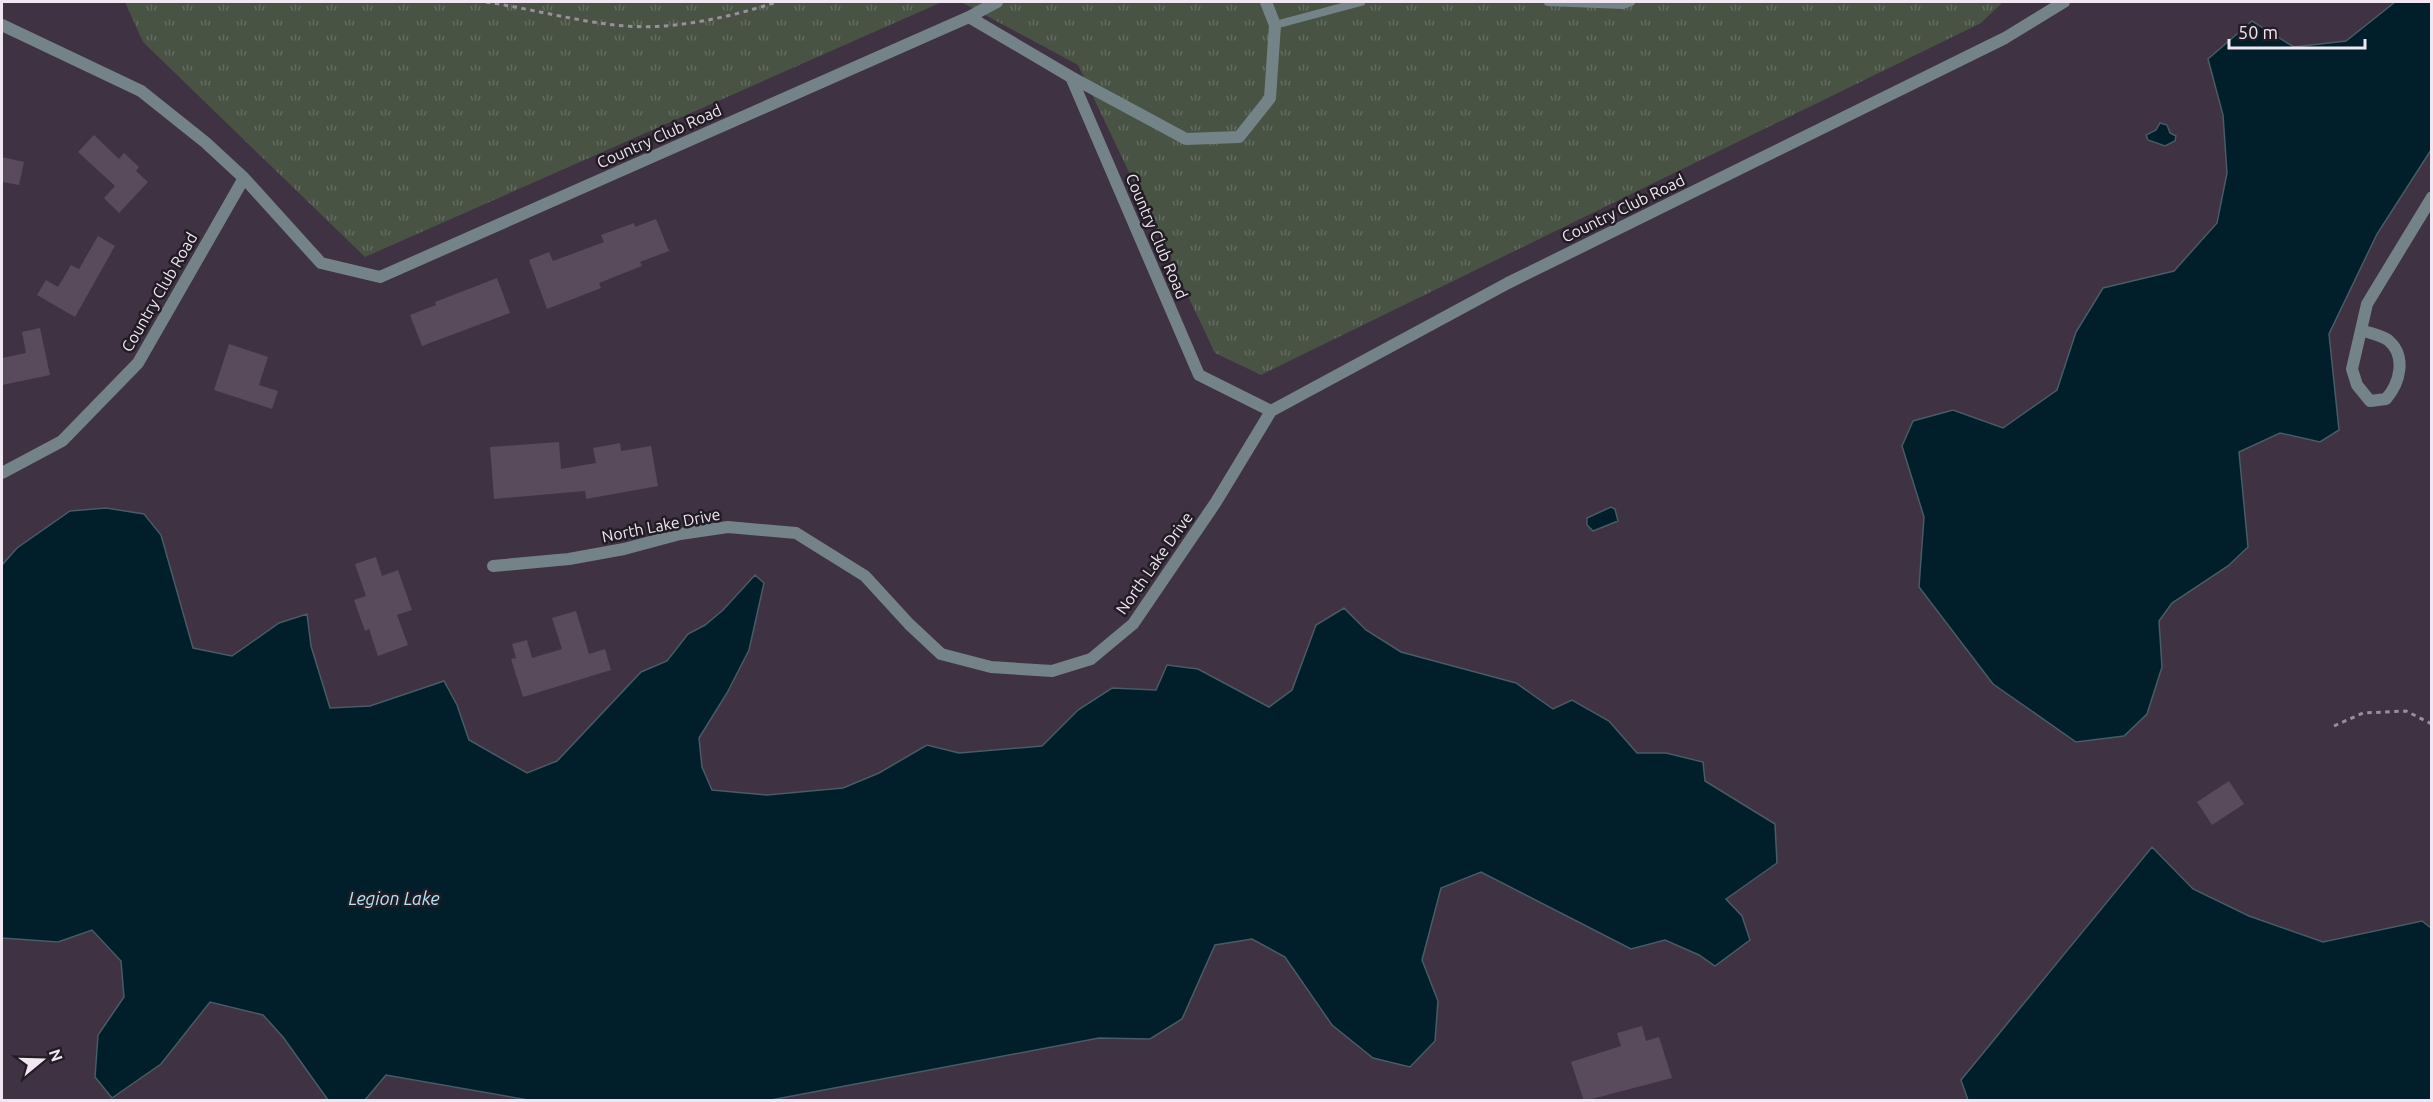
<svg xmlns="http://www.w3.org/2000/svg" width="2433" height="1102" font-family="Ubuntu,sans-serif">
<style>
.grass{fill:url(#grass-tufts)}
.water{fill:#001f2a;stroke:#485b66;stroke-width:1.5}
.building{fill:#594b5c}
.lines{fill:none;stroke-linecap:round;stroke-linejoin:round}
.path{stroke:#998e9c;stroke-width:3;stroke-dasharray:4.5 4.5;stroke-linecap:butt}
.service{stroke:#738388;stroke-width:8}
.minor{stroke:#738388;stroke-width:12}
.labels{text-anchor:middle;stroke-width:5;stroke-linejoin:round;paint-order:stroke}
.street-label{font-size:16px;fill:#f0e7f2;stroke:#221c24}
.water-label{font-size:18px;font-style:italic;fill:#b1e5f9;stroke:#221c24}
</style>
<defs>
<pattern id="grass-tufts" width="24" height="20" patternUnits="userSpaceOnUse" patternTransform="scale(1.5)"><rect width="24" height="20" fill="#485344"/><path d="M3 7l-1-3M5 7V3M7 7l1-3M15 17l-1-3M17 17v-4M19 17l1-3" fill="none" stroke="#636c5f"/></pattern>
</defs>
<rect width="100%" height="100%" fill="#3f3242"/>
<path class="grass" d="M125,2H942L365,257L143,42Z
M961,2H2003L1981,23L1261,375L1215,353L1078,65Z"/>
<path class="water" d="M2395,2H2431V150L2377,234L2329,334L2339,430L2320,442L2280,433L2239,452L2248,547L2228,566L2172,603L2159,621L2162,667L2147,714L2124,736L2076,742L1993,684L1919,587L1924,517L1902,446L1913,421L1953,410L2003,428L2057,390L2076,332L2103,288L2174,271L2217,223L2227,173L2223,115L2208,59L2252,21L2294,47L2346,41Z
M2160,123L2167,125L2170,133L2176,136L2175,141L2165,146L2148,140L2146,135L2156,130Z
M1611,507L1615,509L1618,521L1593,531L1587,525V518Z
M106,508L144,514L161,535L193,648L232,656L279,623L307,614L311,646L330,708L370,706L444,681L457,705L469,740L527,773L557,761L641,672L667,661L688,634L705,625L723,610L755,575L764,583L749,650L727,693L699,738L702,767L712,790L767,795L843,788L879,773L927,745L959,753L1042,746L1078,710L1112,688L1156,690L1167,665L1198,669L1269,707L1292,690L1316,625L1344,608L1366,630L1401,652L1516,683L1553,709L1572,700L1609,721L1637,753H1666L1703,762L1705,781L1775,824L1777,863L1726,899L1742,916L1750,940L1715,966L1699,955L1665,940L1631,949L1481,872L1441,888L1422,960L1438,1001L1435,1041L1410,1067L1373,1058L1332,1025L1285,957L1252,939L1215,945L1182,1019L1150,1039L1099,1038L771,1100H528L386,1075L365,1100H328L283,1037L263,1015L210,1002L161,1064L112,1098L95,1077L98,1035L124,997L121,961L92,930L58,942L2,938V565L17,548L70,511Z
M2152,847L2193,889L2249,916L2323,942L2422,921L2431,928V1100H1968L1961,1080Z"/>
<path class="building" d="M94,135L119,159L124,153L139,167L136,171L148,182L119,213L104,198L115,186L78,152Z
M2,157L24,162L19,185L2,182Z
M656,219L669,251L640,262L642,266L599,283L601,288L547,309L529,260L549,252L553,261L604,242L601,235L634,223L635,227Z
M98,236L115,246L75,317L37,295L46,280L58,287L71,265L79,269Z
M497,278L510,313L422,346L410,315L436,305L435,302Z
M40,328L50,375L2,385V358L26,353L22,332Z
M229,344L268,357L259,385L278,391L272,409L214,390Z
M559,442L561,469L596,463L593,448L620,443L621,451L651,446L658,486L586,499L585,491L494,499L490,447Z
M376,557L382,576L398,570L412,610L397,615L408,645L378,656L369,629L365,631L354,600L366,596L355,564Z
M576,611L589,654L605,649L611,670L523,697L511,659L516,658L512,644L527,640L532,658L562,649L552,618Z
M2229,781L2244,804L2212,825L2197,802Z
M1642,1026L1646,1041L1659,1037L1672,1078L1584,1101L1571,1062L1621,1046L1617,1033Z"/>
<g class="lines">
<path class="path" d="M486,2C542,10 607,31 664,26C702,23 740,14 777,2
M2334,726L2363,713L2406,711L2432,724"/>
<path class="service" d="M1548,2L1623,5L1631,2
M1275,25L1361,2"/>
<path class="minor" d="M969,17L1071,77L1199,375L1271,411
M2,25L141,91L205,142L244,178L321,263L380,277L969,17L997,2
M1071,77L1186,139L1239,137L1270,98L1275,25L1266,2
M2361,330C2369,333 2381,335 2388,340C2407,356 2400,383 2386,399L2370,401L2357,385L2352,369L2367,304L2432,197
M1271,411L1508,283L2005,38L2064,2
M2,473L62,441L138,363L244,178
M493,566L569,559L624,549L680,534L728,527L796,533L865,576L909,624L941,654L991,667L1052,671L1091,659L1133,624L1216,502L1271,411"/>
</g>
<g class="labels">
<g class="street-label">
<text transform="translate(659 136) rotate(-24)" y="6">Country Club Road</text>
<text transform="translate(1623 208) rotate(-26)" y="6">Country Club Road</text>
<text transform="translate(1157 236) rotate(67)" y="6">Country Club Road</text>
<text transform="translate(159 292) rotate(-60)" y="6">Country Club Road</text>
<text transform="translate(661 525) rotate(-11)" y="6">North Lake Drive</text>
<text transform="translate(1154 563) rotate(-55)" y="6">North Lake Drive</text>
</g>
<g class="water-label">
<text x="394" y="905">Legion Lake</text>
</g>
</g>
<rect width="2433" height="1102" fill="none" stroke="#f0e7f2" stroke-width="6"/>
<g transform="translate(42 1060) rotate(71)" stroke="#221c24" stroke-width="4.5" paint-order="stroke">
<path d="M0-4.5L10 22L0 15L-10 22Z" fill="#f0e7f2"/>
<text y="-9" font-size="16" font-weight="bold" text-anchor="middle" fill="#f0e7f2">N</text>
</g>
<path d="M2229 39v9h136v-9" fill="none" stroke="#f0e7f2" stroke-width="3"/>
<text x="2238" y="39" font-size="18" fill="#f0e7f2" stroke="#221c24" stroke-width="4.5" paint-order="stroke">50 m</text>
</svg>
